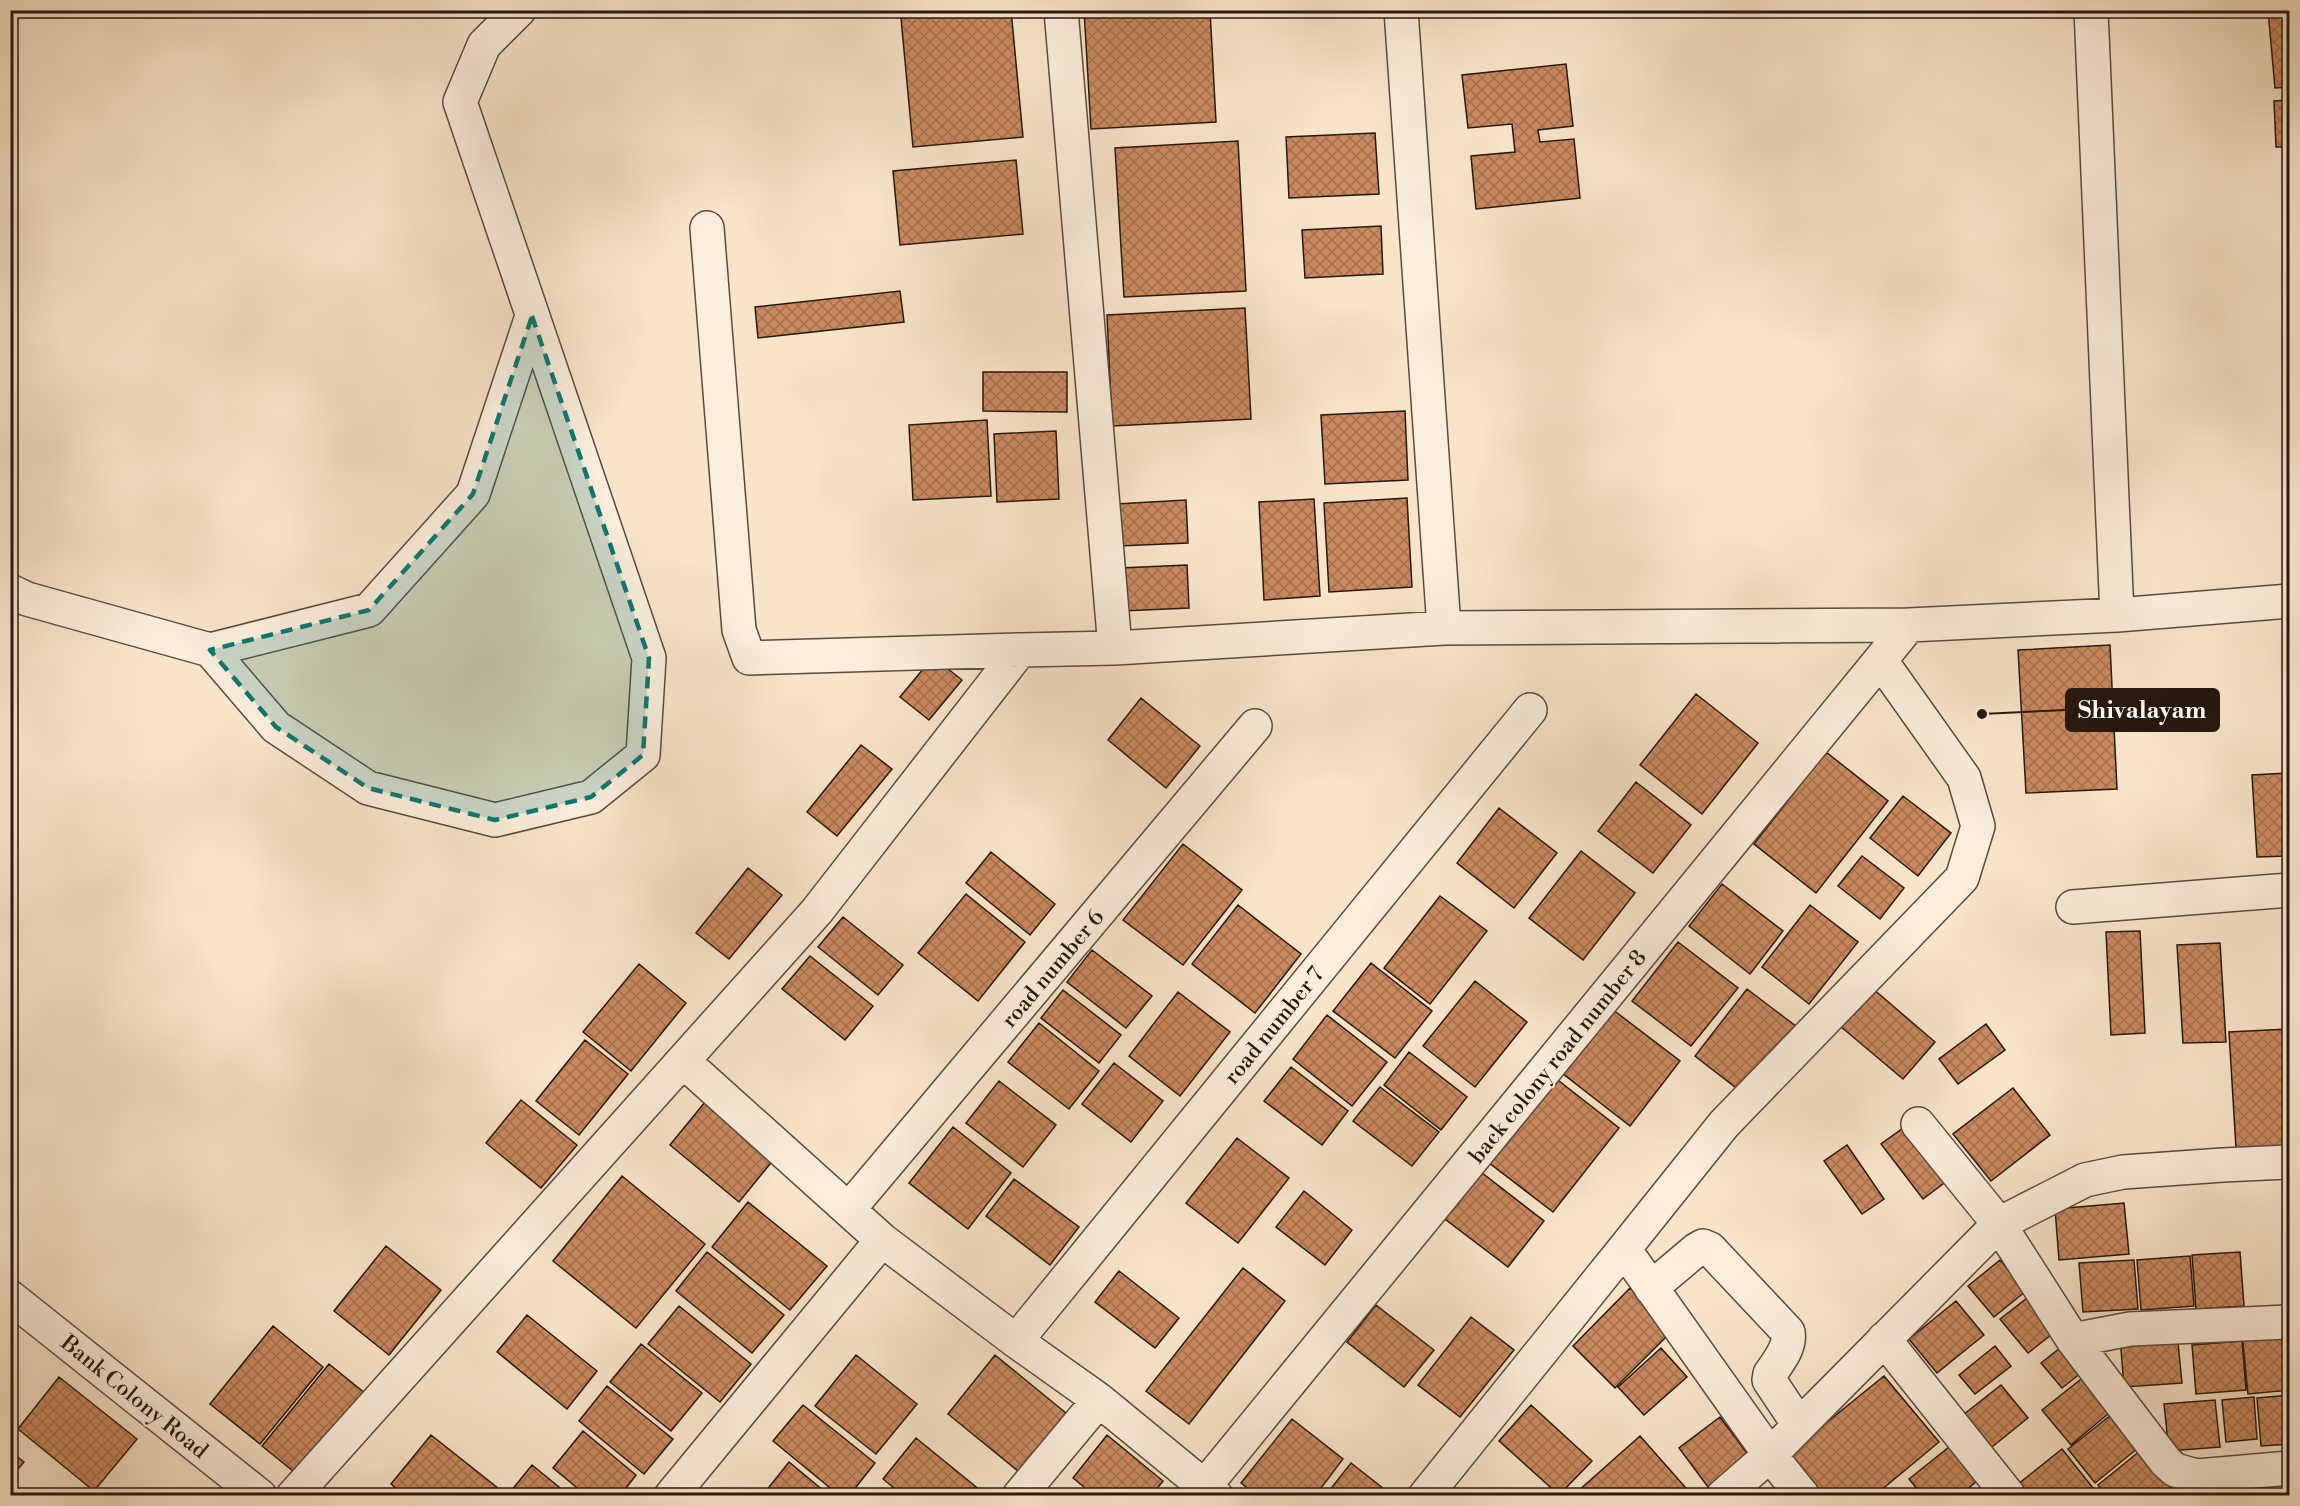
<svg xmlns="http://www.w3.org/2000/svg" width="2300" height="1506" font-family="'Libre Bodoni',serif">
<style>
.building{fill:url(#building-cross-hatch);stroke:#26180e;stroke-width:1.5}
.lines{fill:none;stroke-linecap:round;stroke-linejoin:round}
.minor-casing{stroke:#5a4b3d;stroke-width:36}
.minor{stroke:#faeddc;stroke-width:33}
.marked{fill:#0f766e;fill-opacity:0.2;stroke:#0f766e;stroke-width:4.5;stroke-dasharray:12 8;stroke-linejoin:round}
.labels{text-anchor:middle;stroke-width:4.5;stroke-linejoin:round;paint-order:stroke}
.street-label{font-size:22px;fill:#26180e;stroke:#faeddc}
.leader{fill:none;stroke:#26180e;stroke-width:2}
.callout-dot{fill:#26180e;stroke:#faeddc;stroke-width:2}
.callout{fill:#26180e;stroke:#26180e;stroke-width:2}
.callout-label{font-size:24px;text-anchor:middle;font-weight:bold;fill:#fff}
</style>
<defs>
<pattern id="building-cross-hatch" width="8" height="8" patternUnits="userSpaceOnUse" patternTransform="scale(1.5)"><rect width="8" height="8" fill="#ca8960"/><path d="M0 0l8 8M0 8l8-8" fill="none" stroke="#a46f4e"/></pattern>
</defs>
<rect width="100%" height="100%" fill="#f8e4c9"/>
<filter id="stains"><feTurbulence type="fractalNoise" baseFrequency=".00333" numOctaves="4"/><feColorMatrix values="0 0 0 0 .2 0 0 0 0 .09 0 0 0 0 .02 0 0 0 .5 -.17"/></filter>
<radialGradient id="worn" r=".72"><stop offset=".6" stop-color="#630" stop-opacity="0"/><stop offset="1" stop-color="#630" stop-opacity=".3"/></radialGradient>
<path class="building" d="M988,10H1011L1023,137L913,147L901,18Z
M1017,10H1053V14L1018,18Z
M1084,10H1210L1216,122L1091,129Z
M2268,10H2290V87L2275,88Z
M1566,64L1573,126L1538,130L1540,142L1574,139L1580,198L1476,209L1471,156L1515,152L1512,124L1468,128L1462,75Z
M2290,100V147H2276L2274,101Z
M1375,133L1379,194L1289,198L1286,137Z
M1238,141L1246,291L1124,297L1115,148Z
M1016,160L1023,234L900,245L893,171Z
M1381,226L1383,274L1305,278L1302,230Z
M900,291L904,322L758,338L755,307Z
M1245,308L1251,419L1112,426L1107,315Z
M983,372H1067V412L983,411Z
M1405,411L1408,480L1325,484L1321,415Z
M987,420L991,496L913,500L909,425Z
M1056,431L1059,499L997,502L994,434Z
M1407,498L1412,587L1329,592L1324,503Z
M1314,499L1320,596L1264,600L1259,502Z
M1186,500L1188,543L1119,546L1116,504Z
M1187,565L1189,608L1122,611L1120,568Z
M2110,645L2117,789L2026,793L2018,650Z
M933,657L962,680L929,720L900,697Z
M1696,694L1758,743L1702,814L1640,765Z
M1141,698L1200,746L1166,788L1108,740Z
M861,745L892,769L837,836L807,812Z
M1826,752L1888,801L1816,893L1754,844Z
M2290,773V856L2257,857L2252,775Z
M1636,782L1691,825L1653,873L1598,831Z
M1903,796L1951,833L1918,876L1870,838Z
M1499,808L1557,853L1514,908L1457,863Z
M1183,844L1242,890L1183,965L1123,920Z
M1581,851L1635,893L1583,960L1529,918Z
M991,852L1055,904L1030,935L966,883Z
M1862,856L1904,888L1880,919L1838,886Z
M748,868L782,895L729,959L696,933Z
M1722,884L1783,931L1750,974L1689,926Z
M966,894L1025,942L978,1001L918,953Z
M1440,896L1487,931L1430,1004L1384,968Z
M1238,905L1301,954L1255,1013L1192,964Z
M1810,905L1858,942L1809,1004L1762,967Z
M843,917L903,965L878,995L818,947Z
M2140,931L2145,1033L2111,1035L2106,932Z
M1678,942L1738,988L1691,1046L1632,1001Z
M2220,943L2226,1042L2183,1043L2177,945Z
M1092,950L1152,996L1126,1028L1067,982Z
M810,956L873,1006L845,1040L782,989Z
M1371,963L1432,1011L1395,1058L1333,1011Z
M639,964L686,1003L631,1071L583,1032Z
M1475,981L1527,1022L1475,1087L1423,1046Z
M1872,988L1935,1042L1903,1079L1840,1026Z
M1747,989L1797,1027L1744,1094L1695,1056Z
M1063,990L1121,1035L1099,1063L1041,1018Z
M1178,992L1230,1032L1180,1096L1129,1056Z
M1612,1009L1680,1061L1630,1126L1562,1073Z
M1327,1015L1387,1062L1352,1106L1293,1059Z
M1039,1023L1099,1071L1069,1109L1008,1062Z
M1986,1024L2005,1050L1958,1084L1939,1059Z
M2290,1029V1146L2236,1148L2229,1032Z
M585,1040L628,1074L579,1135L536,1101Z
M1409,1052L1467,1097L1441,1130L1384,1085Z
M1114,1063L1163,1101L1131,1142L1082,1104Z
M1291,1067L1348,1111L1322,1145L1264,1101Z
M1554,1077L1619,1128L1553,1212L1488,1162Z
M999,1081L1056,1125L1023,1167L966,1123Z
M1380,1087L1439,1132L1412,1166L1353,1121Z
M2013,1088L2050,1135L1991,1181L1953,1134Z
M521,1100L577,1145L541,1188L486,1143Z
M705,1102L774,1159L739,1202L670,1145Z
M1906,1126L1948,1180L1923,1199L1881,1144Z
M953,1127L1011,1173L968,1229L909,1183Z
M1237,1138L1289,1178L1238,1243L1186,1203Z
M1847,1145L1884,1199L1862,1214L1824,1161Z
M1477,1169L1544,1221L1508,1267L1441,1216Z
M622,1176L705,1244L636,1328L553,1261Z
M1014,1179L1079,1227L1050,1265L986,1216Z
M1304,1191L1352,1230L1325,1265L1276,1227Z
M748,1202L827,1266L790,1310L712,1247Z
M2124,1203L2129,1254L2059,1260L2055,1209Z
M386,1246L441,1290L389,1355L334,1311Z
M707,1252L784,1315L752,1353L676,1291Z
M2240,1252L2244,1306L2196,1309L2192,1255Z
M2190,1256L2194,1306L2141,1310L2137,1260Z
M2000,1260L2026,1291L1994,1317L1968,1286Z
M2134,1260L2138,1309L2083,1312L2079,1263Z
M1243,1268L1285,1301L1189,1424L1146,1391Z
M1119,1271L1179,1318L1155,1348L1095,1302Z
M1630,1288L1673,1330L1615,1388L1573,1346Z
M2027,1298L2055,1332L2028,1353L2000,1319Z
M1956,1301L1984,1335L1937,1373L1909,1339Z
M1376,1305L1434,1350L1404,1387L1347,1342Z
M679,1306L751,1364L720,1402L648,1344Z
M527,1315L597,1371L567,1409L497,1352Z
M1471,1317L1514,1350L1460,1417L1418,1385Z
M273,1326L323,1367L260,1444L210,1404Z
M2290,1329V1390L2248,1394L2242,1333Z
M2177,1333L2182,1383L2124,1387L2120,1337Z
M2242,1341L2246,1390L2196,1394L2192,1345Z
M641,1344L702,1393L671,1431L610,1382Z
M2065,1344L2086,1369L2062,1388L2041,1363Z
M1995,1346L2011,1366L1975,1394L1959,1375Z
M1661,1348L1687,1377L1644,1415L1618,1387Z
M856,1355L917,1404L876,1454L815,1406Z
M995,1355L1066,1413L1018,1471L948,1414Z
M329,1364L371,1398L304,1480L262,1446Z
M1884,1376L1939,1442L1874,1496H1824L1789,1453Z
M2085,1376L2115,1408L2071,1445L2042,1410Z
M59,1377L137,1439L94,1491L18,1429Z
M2001,1385L2028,1418L1982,1455L1954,1422Z
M607,1386L673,1439L644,1474L579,1421Z
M2290,1395V1444L2261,1446L2257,1398Z
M2254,1397L2257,1439L2226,1442L2222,1400Z
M2215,1400L2220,1447L2169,1451L2164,1404Z
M803,1405L875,1463L849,1496H840L773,1441Z
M1531,1405L1592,1461L1559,1495L1499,1441Z
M2111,1415L2138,1448L2095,1483L2068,1449Z
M1720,1417L1749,1456L1708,1487L1679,1448Z
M1292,1419L1343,1459L1315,1496H1257L1241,1483Z
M583,1431L636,1475L620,1496H587L553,1468Z
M431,1435L499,1489L494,1496H405L391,1484Z
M1107,1435L1163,1481L1151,1496H1095L1073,1478Z
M1640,1436L1693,1496H1582L1578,1491Z
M916,1438L981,1491L978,1496H904L883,1479Z
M1954,1443L1982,1477L1959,1496H1923L1909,1479Z
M2146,1446L2176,1483L2161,1496H2107L2098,1485Z
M2062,1449L2093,1488L2084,1496H2017L2012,1489Z
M10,1451L24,1462L10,1478Z
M789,1462L830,1496H762Z
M1351,1463L1393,1496H1325Z
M532,1465L570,1496H507Z
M2191,1489L2197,1496H2183Z"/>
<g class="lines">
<g class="minor-casing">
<path id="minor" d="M1061,10L1115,648
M1401,10L1444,628
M2091,10L2117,615
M707,228L739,630L749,658L1020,650
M10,591L27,599L210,650L276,727L368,788L495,820L591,797L643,755L649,658L460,102L484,45L519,10
M210,650L369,610L473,494L532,316
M2073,907L2290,890
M683,1061L882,1240L1016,1341L1099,1400L1216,1496
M1918,1124L1999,1224L2073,1340L2166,1462L2175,1470L2197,1476L2290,1468
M849,1209L1255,726
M1624,1249L1724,1124L1962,878L1978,826L1964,778L1881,661
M1651,1288L1696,1250L1703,1246L1710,1249L1788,1332C1791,1347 1778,1362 1770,1374L1769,1380L1799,1425
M10,1297L260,1496
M1884,1339L2009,1496
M2073,1340L2130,1329L2290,1322
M1016,1341L1530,710
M1204,1487L1909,625
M293,1496L817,911L1020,650L1115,648L1444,628L1909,625L2117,615L2290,601
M671,1496L882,1240
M1019,1496L1099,1400
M1425,1496L1624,1249L1770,1455L1803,1496
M1723,1496L1770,1455L1999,1224L2085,1180L2123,1172L2223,1165L2290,1162"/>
</g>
<use href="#minor" class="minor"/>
</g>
<path class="marked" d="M532,316L649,658L643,755L591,797L495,820L368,788L276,727L210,650L369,610L473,494Z"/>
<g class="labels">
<g class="street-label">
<text transform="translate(1052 968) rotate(-50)" y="8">road number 6</text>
<text transform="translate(1273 1025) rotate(-51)" y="8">road number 7</text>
<text transform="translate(1557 1056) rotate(-51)" y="8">back colony road number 8</text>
<text transform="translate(135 1396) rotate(39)" y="8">Bank Colony Road</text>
</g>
</g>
<path class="leader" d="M1982 714L2066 710"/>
<circle class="callout-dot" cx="1982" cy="714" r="6"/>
<rect class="callout" x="2066" y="689" width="153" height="42" rx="6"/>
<g class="callout-label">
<text x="2142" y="718">Shivalayam</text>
</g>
<rect width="2300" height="1506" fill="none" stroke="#f8e4c9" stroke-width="36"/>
<rect x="12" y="12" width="2276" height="1482" fill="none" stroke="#26180e" stroke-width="3"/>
<rect x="18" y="18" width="2264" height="1470" fill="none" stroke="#26180e" stroke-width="1.5"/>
<rect width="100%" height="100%" filter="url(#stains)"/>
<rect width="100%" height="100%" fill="url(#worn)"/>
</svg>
